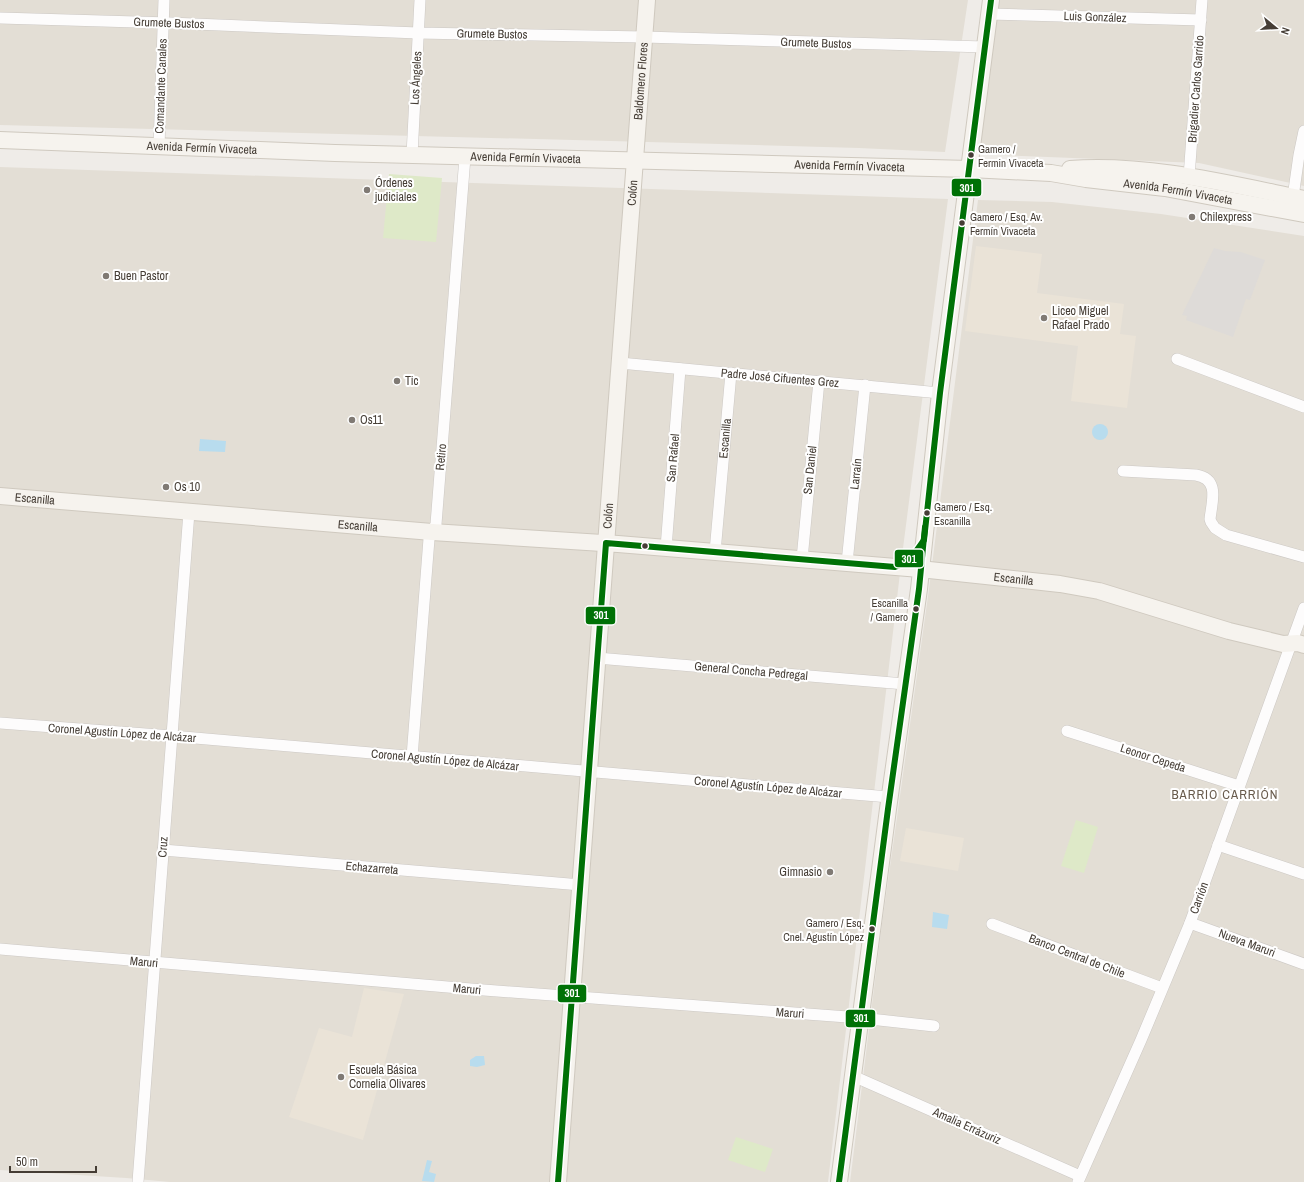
<svg xmlns="http://www.w3.org/2000/svg" width="1304" height="1182" viewBox="0 0 1304 1182" font-family="'Archivo Narrow',sans-serif">
  <style>
    .residential { fill: #e3ded5 }
    .education { fill: #eae3d7 }
    .green { fill: #dee9c8 }
    .parking { fill: #dedbd8 }
    .water { fill: #b8dcee }
    .lines { fill: none; stroke-linecap: round; stroke-linejoin: round }
    .street-casing { stroke: #ccc8c4; stroke-width: 12 }
    .secondary-casing { stroke: #cfc9bf; stroke-width: 18 }
    .street { stroke: #fdfcfc; stroke-width: 11 }
    .secondary { stroke: #f6f3ee; stroke-width: 16 }
    .bus-1-casing { stroke: #fff; stroke-width: 9 }
    .bus-1 { stroke: #007106; stroke-width: 6 }
    .bus-dot { fill: #453d35; stroke: #fff; stroke-width: 1.5 }
    .poi-dot { fill: #807a74; stroke: #fff; stroke-width: 1.5 }
    .labels { text-anchor: middle; stroke-width: 4; stroke-linejoin: round; paint-order: stroke }
    .bus-label { font-size: 11px; fill: #453d35; stroke: #fff; text-anchor: start }
    .street-label { font-size: 12px; fill: #453d35; stroke: #fff }
    .poi-label { font-size: 12px; fill: #453d35; stroke: #fff; text-anchor: start }
    .neighbourhood-label { font-size: 13px; letter-spacing: 1px; fill: #685b4c; stroke: #fff }
    .line-badge { stroke: #fff; stroke-width: 1.5 }
    .badge-label { font-size: 11px; text-anchor: middle; font-weight: bold; fill: #fff }
  </style>
  <rect width="100%" height="100%" fill="#efece8"/>
  <g class="residential">
    <path d="M0 0H968L945 152 859 148 648 142 0 125Z"/>
    <path d="M999 0H1304V186L1199 163 975 154Z"/>
    <path d="M0 167 948 199 902 556 828 1182H170L126 1178 0 1170Z"/>
    <path d="M978 200 1052 202 1161 214 1304 236V1182H850L882 924 929 589Z"/>
  </g>
  <g class="education">
    <path d="M976 246 1042 254 1037 293 1124 304 1120 334 1136 336 1127 408 1071 401 1078 346 965 331Z"/>
    <path d="M906 828 964 838 958 871 900 861Z"/>
    <path d="M364 988 404 994 363 1140 289 1117 319 1028 352 1037Z"/>
  </g>
  <g class="green">
    <path d="M389 174 442 178 436 242 383 238Z"/>
    <path d="M1076 820 1098 827 1084 873 1061 866Z"/>
    <path d="M736 1137 773 1149 765 1172 728 1160Z"/>
  </g>
  <path class="parking" d="M1214 248 1225 251 1241 252 1265 260 1250 300 1246 299 1233 337 1186 320 1187 316 1182 315Z"/>
  <g class="water">
    <circle cx="1100" cy="432" r="8"/>
    <path d="M200 439 226 441 225 452 199 451Z"/>
    <path d="M933 912 949 915 947 929 932 927Z"/>
    <path d="M476 1056H484L485 1065 477 1067 470 1066V1060Z"/>
    <path d="M427 1160 432 1161 429 1172 436 1174 434 1182 422 1181Z"/>
  </g>
  <g class="lines">
    <g class="street-casing">
      <g id="street">
        <path d="M989 14 1201 20"/>
        <path d="M0 18 170 23 418 33 644 37 985 47"/>
        <path d="M159 147 164 0"/>
        <path d="M412 155 420 0"/>
        <path d="M1189 177 1202 0"/>
        <path d="M1293 197 1299 155 1304 131"/>
        <path d="M1177 359 1304 407"/>
        <path d="M620 363 940 393"/>
        <path d="M1123 471 1196 475C1220 479 1212 501 1210 519L1211 522 1215 528 1226 535 1304 557"/>
        <path d="M666 548 680 369"/>
        <path id="s1" d="M715 552 731 373"/>
        <path d="M802 559 819 381"/>
        <path d="M847 563 865 385"/>
        <path d="M597 658 905 684"/>
        <path d="M0 723 172 736 889 797"/>
        <path d="M1067 731 1239 786"/>
        <path d="M412 757 429 539 436 524 465 157"/>
        <path d="M1218 845 1304 874"/>
        <path d="M163 850 581 885"/>
        <path d="M1190 923 1304 964"/>
        <path d="M992 924 1162 988"/>
        <path d="M0 949 471 989 861 1018 934 1026"/>
        <path d="M853 1076 1080 1176"/>
        <path d="M138 1182 189 512"/>
        <path d="M1078 1182 1141 1040 1190 923 1304 608"/>
      </g>
    </g>
    <g class="secondary-casing">
      <g id="secondary">
        <path id="s2" d="M0 140 335 153 970 169 1051 173 1086 179 1165 188 1304 214"/>
        <path d="M1070 169C1146 163 1230 184 1304 199"/>
        <path id="s3" d="M0 496 432 532 618 544 920 569 1060 584 1099 591 1229 631 1283 644 1298 643 1304 645"/>
        <path id="s4" d="M558 1182 647 0"/>
        <path d="M839 1182 888 809 919 589 940 393 991 0"/>
      </g>
    </g>
    <use href="#street" class="street"/>
    <use href="#secondary" class="secondary"/>
    <g class="bus-1-casing">
      <g id="bus-1">
        <path d="M558 1182 606 543 895 567C909 562 916 552 924 540L940 393 991 0"/>
        <path d="M839 1182 888 809 919 589 925 527"/>
      </g>
    </g>
    <use href="#bus-1" class="bus-1"/>
  </g>
  <g class="bus-dot">
    <circle cx="971" cy="155" r="3.5"/>
    <circle cx="962" cy="223" r="3.5"/>
    <circle cx="927" cy="513" r="3.5"/>
    <circle cx="645" cy="546" r="3.5"/>
    <circle cx="916" cy="609" r="3.5"/>
    <circle cx="872" cy="929" r="3.5"/>
  </g>
  <g class="poi-dot">
    <circle cx="367" cy="190" r="4"/>
    <circle cx="1192" cy="217" r="4"/>
    <circle cx="106" cy="276" r="4"/>
    <circle cx="1044" cy="318" r="4"/>
    <circle cx="397" cy="381" r="4"/>
    <circle cx="352" cy="420" r="4"/>
    <circle cx="166" cy="487" r="4"/>
    <circle cx="830" cy="872" r="4"/>
    <circle cx="341" cy="1077" r="4"/>
  </g>
  <g class="labels">
    <g class="bus-label">
      <text x="978" y="153">Gamero /<tspan x="978" dy="14">Fermin Vivaceta</tspan></text>
      <text x="970" y="221">Gamero / Esq. Av.<tspan x="970" dy="14">Fermín Vivaceta</tspan></text>
      <text x="934" y="511">Gamero / Esq.<tspan x="934" dy="14">Escanilla</tspan></text>
      <text x="908" y="607" text-anchor="end">Escanilla<tspan x="908" dy="14">/ Gamero</tspan></text>
      <text x="864" y="927" text-anchor="end">Gamero / Esq.<tspan x="864" dy="14">Cnel. Agustín López</tspan></text>
    </g>
    <g class="street-label">
      <text transform="translate(1095 17) rotate(2)" y="4">Luis González</text>
      <text transform="translate(169 23) rotate(2)" y="4">Grumete Bustos</text>
      <text transform="translate(492 34) rotate(1)" y="4">Grumete Bustos</text>
      <text transform="translate(816 43) rotate(2)" y="4">Grumete Bustos</text>
      <text transform="translate(416 78) rotate(-87)" y="4">Los Ángeles</text>
      <text dy="4" stroke="none"><textPath href="#s4" startOffset="1104">Baldomero Flores</textPath></text>
      <text transform="translate(161 86) rotate(-88)" y="4">Comandante Canales</text>
      <text transform="translate(1196 89) rotate(-86)" y="4">Brigadier Carlos Garrido</text>
      <text dy="4" stroke="none"><textPath href="#s2" startOffset="202">Avenida Fermín Vivaceta</textPath></text>
      <text dy="4" stroke="none"><textPath href="#s2" startOffset="526">Avenida Fermín Vivaceta</textPath></text>
      <text dy="4" stroke="none"><textPath href="#s2" startOffset="850">Avenida Fermín Vivaceta</textPath></text>
      <text dy="4" stroke="none"><textPath href="#s2" startOffset="1180">Avenida Fermín Vivaceta</textPath></text>
      <text dy="4" stroke="none"><textPath href="#s4" startOffset="992">Colón</textPath></text>
      <text transform="translate(780 378) rotate(5)" y="4">Padre José Cifuentes Grez</text>
      <text dy="4" stroke="none"><textPath href="#s1" startOffset="114">Escanilla</textPath></text>
      <text transform="translate(441 457) rotate(-85)" y="4">Retiro</text>
      <text transform="translate(673 458) rotate(-85)" y="4">San Rafael</text>
      <text transform="translate(810 470) rotate(-84)" y="4">San Daniel</text>
      <text transform="translate(856 474) rotate(-84)" y="4">Larraín</text>
      <text dy="4" stroke="none"><textPath href="#s3" startOffset="35">Escanilla</textPath></text>
      <text dy="4" stroke="none"><textPath href="#s4" startOffset="668">Colón</textPath></text>
      <text dy="4" stroke="none"><textPath href="#s3" startOffset="359">Escanilla</textPath></text>
      <text dy="4" stroke="none"><textPath href="#s3" startOffset="1017">Escanilla</textPath></text>
      <text transform="translate(751 671) rotate(5)" y="4">General Concha Pedregal</text>
      <text transform="translate(122 733) rotate(4)" y="4">Coronel Agustín López de Alcázar</text>
      <text transform="translate(1153 758) rotate(18)" y="4">Leonor Cepeda</text>
      <text transform="translate(445 760) rotate(5)" y="4">Coronel Agustín López de Alcázar</text>
      <text transform="translate(768 787) rotate(5)" y="4">Coronel Agustín López de Alcázar</text>
      <text transform="translate(163 847) rotate(-86)" y="4">Cruz</text>
      <text transform="translate(372 868) rotate(5)" y="4">Echazarreta</text>
      <text transform="translate(1199 898) rotate(-70)" y="4">Carrión</text>
      <text transform="translate(1247 943) rotate(20)" y="4">Nueva Maruri</text>
      <text transform="translate(1077 956) rotate(21)" y="4">Banco Central de Chile</text>
      <text transform="translate(144 962) rotate(5)" y="4">Maruri</text>
      <text transform="translate(467 989) rotate(5)" y="4">Maruri</text>
      <text transform="translate(790 1013) rotate(4)" y="4">Maruri</text>
      <text transform="translate(967 1126) rotate(24)" y="4">Amalia Errázuriz</text>
    </g>
    <g class="poi-label">
      <text x="375" y="187">Órdenes<tspan x="375" dy="14">judiciales</tspan></text>
      <text x="1200" y="221">Chilexpress</text>
      <text x="114" y="280">Buen Pastor</text>
      <text x="1052" y="315">Liceo Miguel<tspan x="1052" dy="14">Rafael Prado</tspan></text>
      <text x="405" y="385">Tic</text>
      <text x="360" y="424">Os11</text>
      <text x="174" y="491">Os 10</text>
      <text x="822" y="876" text-anchor="end">Gimnasio</text>
      <text x="349" y="1074">Escuela Básica<tspan x="349" dy="14">Cornelia Olivares</tspan></text>
    </g>
    <g class="neighbourhood-label">
      <text x="1225" y="799">BARRIO CARRIÓN</text>
    </g>
  </g>
  <g class="line-badge">
    <rect x="951" y="178" width="31" height="19" rx="4" fill="#007106"/>
    <rect x="894" y="549" width="30" height="19" rx="4" fill="#007106"/>
    <rect x="585" y="606" width="31" height="19" rx="4" fill="#007106"/>
    <rect x="557" y="984" width="30" height="19" rx="4" fill="#007106"/>
    <rect x="845" y="1009" width="31" height="19" rx="4" fill="#007106"/>
  </g>
  <g class="badge-label">
    <text x="967" y="192">301</text>
    <text x="909" y="563">301</text>
    <text x="601" y="619">301</text>
    <text x="572" y="997">301</text>
    <text x="861" y="1022">301</text>
  </g>
  <g transform="translate(1276 28) rotate(108)" stroke="#ffffff" stroke-width="3" paint-order="stroke">
  <path d="M0-3L7 15L0 10L-7 15Z" fill="#453d35"/>
  <text y="-6" font-size="11" font-weight="bold" text-anchor="middle" fill="#453d35">N</text>
  </g>
  <path d="M10 1166v6h86v-6" fill="none" stroke="#453d35" stroke-width="2"/>
  <text x="16" y="1166" font-size="12" fill="#453d35" stroke="#ffffff" stroke-width="3" paint-order="stroke">50 m</text>
</svg>
